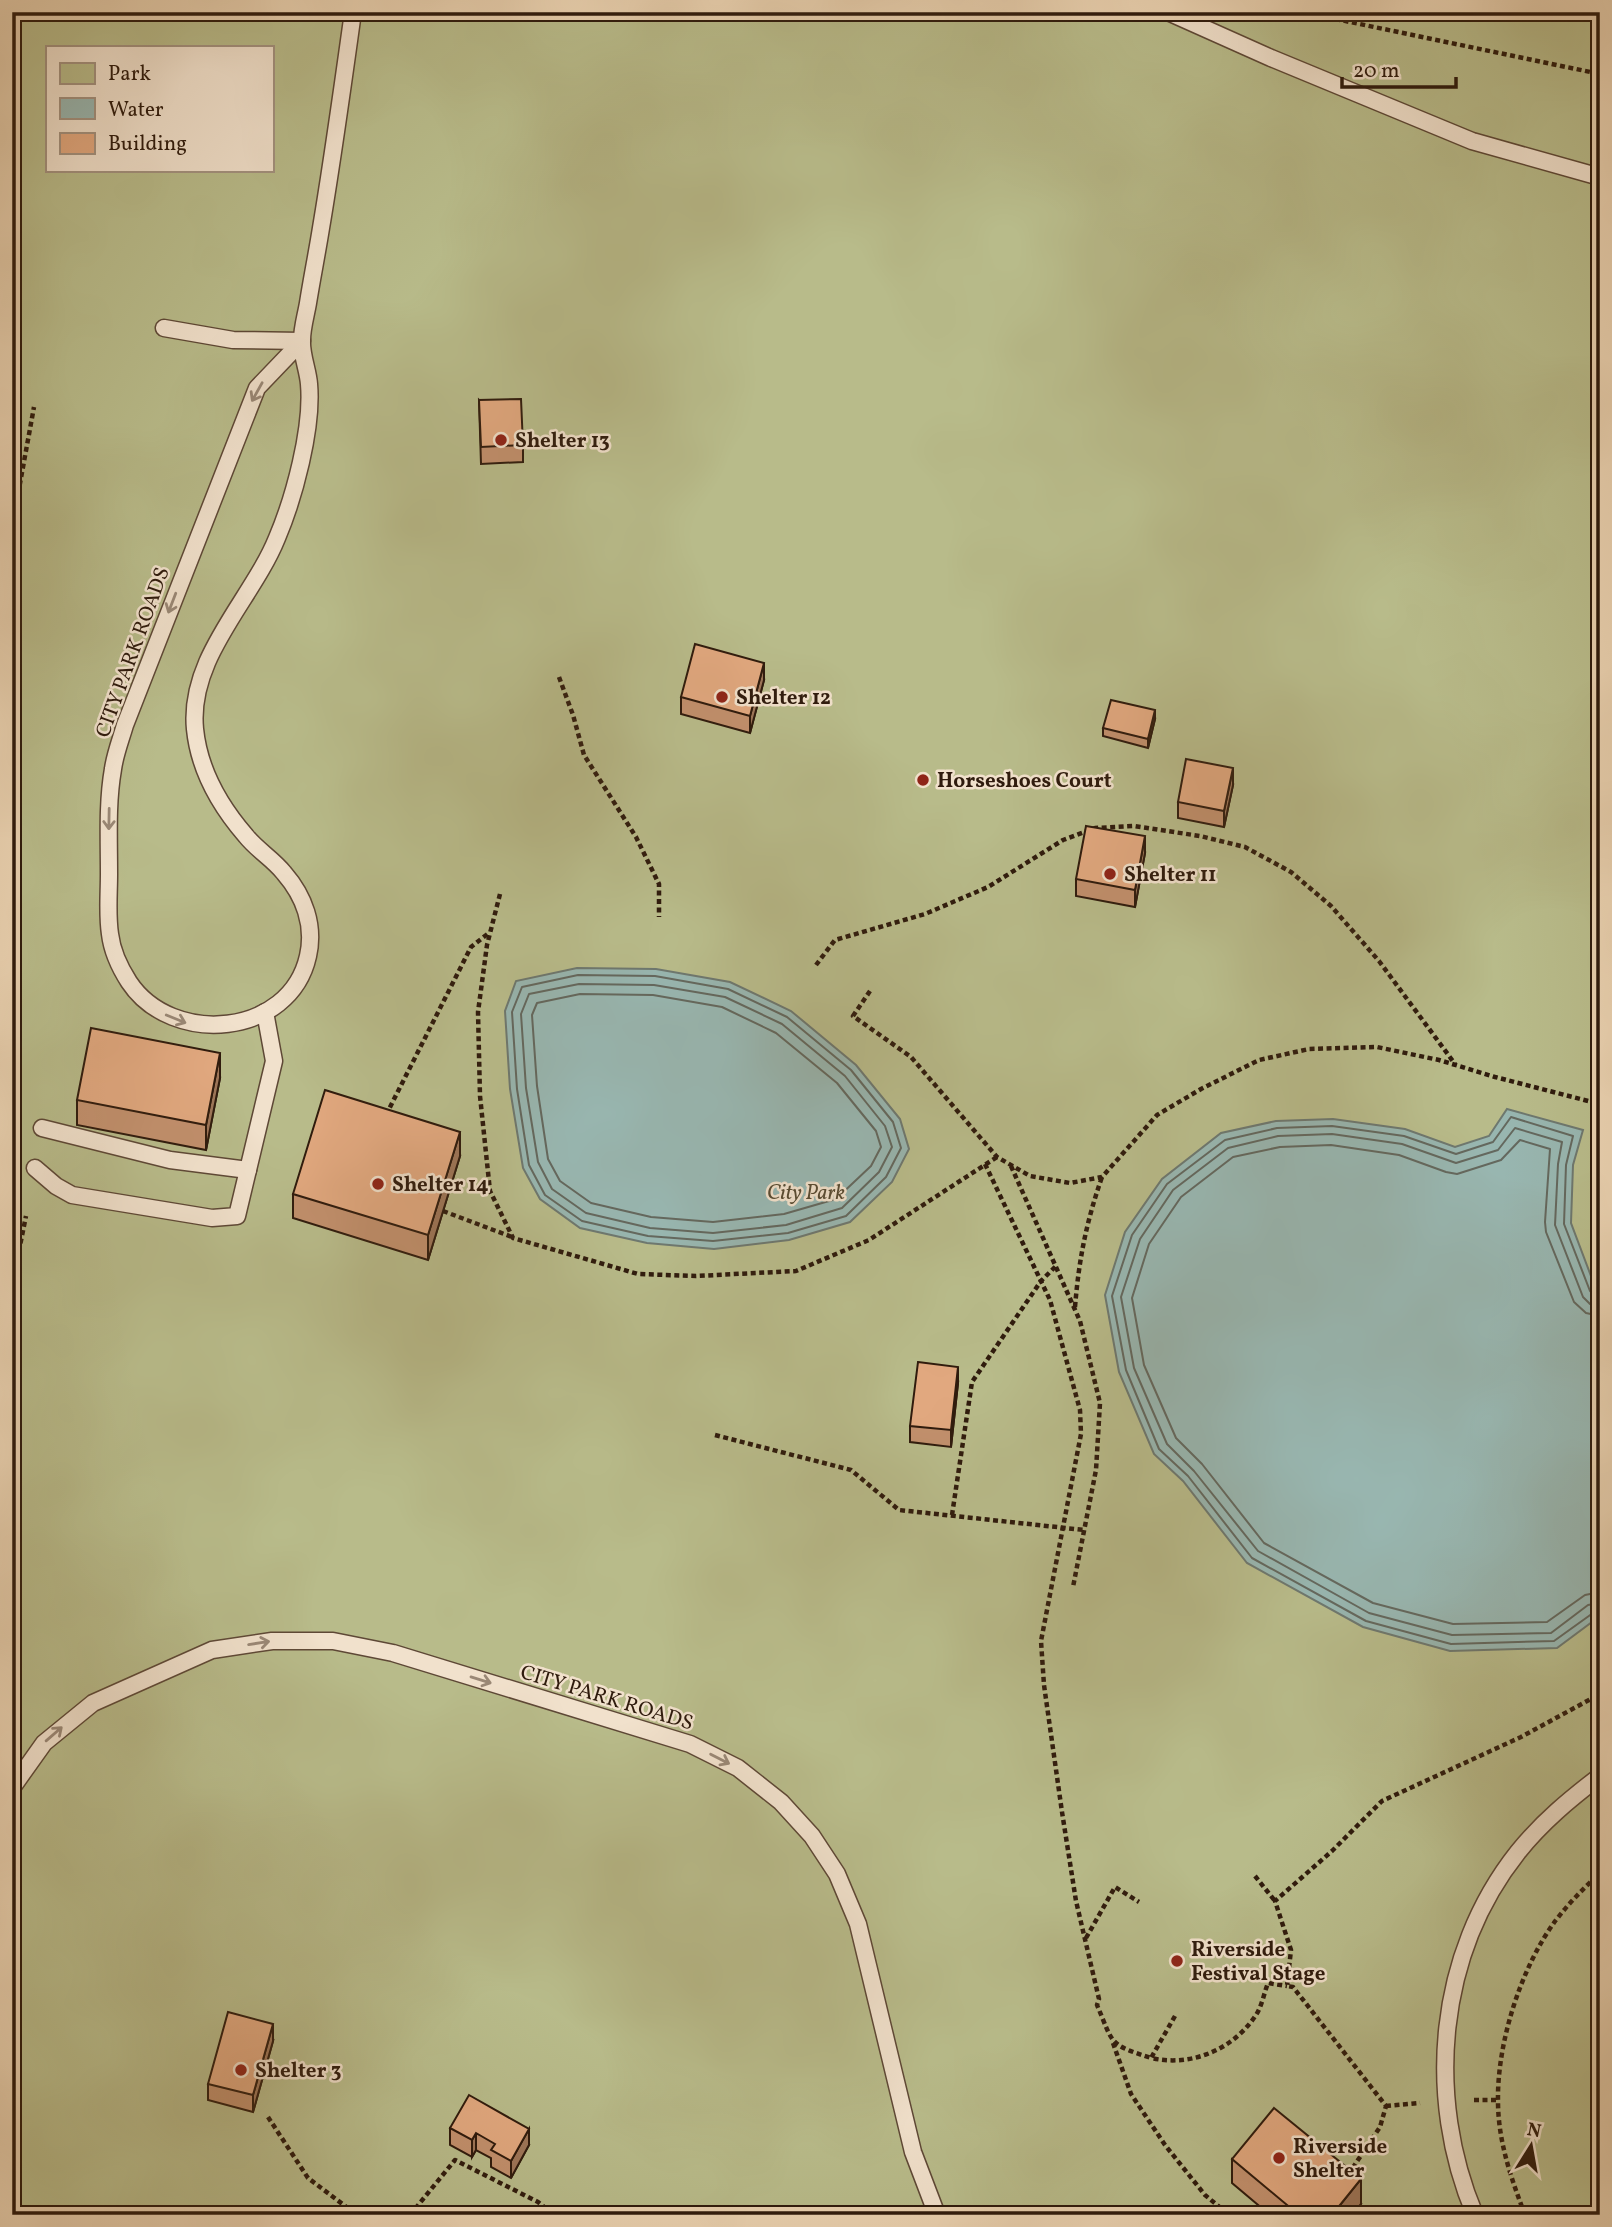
<svg xmlns="http://www.w3.org/2000/svg" width="1612" height="2227" viewBox="0 0 1612 2227" font-family="Vollkorn,serif">
  <style>
    .green { fill: #b8bb8a; stroke: #746b4c; stroke-width: 2; fill-rule: evenodd }
    .water { fill: #98b6b0; stroke: #6e786f; stroke-width: 2 }
    .lines { fill: none; stroke-linecap: round; stroke-linejoin: round }
    .shore { stroke: #64685e; stroke-width: 2 }
    .service-casing { stroke: #5e4836; stroke-width: 19 }
    .path { stroke: #2f1b0d; stroke-width: 4.5; stroke-dasharray: 5 3.5; stroke-linecap: butt }
    .service { stroke: #f1e1cc; stroke-width: 16 }
    .wall { fill: #c2906d; stroke: #2f1b0d; stroke-width: 2 }
    .shaded-wall { fill: #9e7659; stroke: #2f1b0d; stroke-width: 2 }
    .building { fill: #e1a87f; stroke: #2f1b0d; stroke-width: 2 }
    .oneway { stroke: #9a8876 }
    .poi-dot { fill: #8f2418; stroke: #f1e1cc; stroke-width: 2.5 }
    .labels { text-anchor: middle; stroke-width: 5; stroke-linejoin: round; paint-order: stroke }
    .poi-label { font-size: 21px; font-weight: bold; fill: #2f1b0d; stroke: #f1e1cc; text-anchor: start }
    .street-label { font-size: 21px; fill: #2f1b0d; stroke: #f1e1cc }
    .park-label { font-size: 21px; font-style: italic; fill: #584b32; stroke: #f1e1cc }
  </style>
  <rect width="100%" height="100%" fill="#e9d1b0"/>
  <filter id="stains"><feTurbulence type="fractalNoise" baseFrequency=".00286" numOctaves="4"/><feColorMatrix values="0 0 0 0 .2 0 0 0 0 .09 0 0 0 0 .02 0 0 0 .5 -.17"/></filter>
  <radialGradient id="worn" r=".72"><stop offset=".6" stop-color="#630" stop-opacity="0"/><stop offset="1" stop-color="#630" stop-opacity=".3"/></radialGradient>
  <path class="green" d="M12 12H1588L1600 19V2215H12ZM47 47H271V170H47Z"/>
  <g class="water">
    <path d="M577 968 656 969 730 982 791 1011 856 1065 900 1119 909 1149 892 1182 850 1222 789 1240 714 1249 647 1243 580 1228 540 1199 523 1168 510 1089 505 1011 516 981Z"/>
    <path d="M1507 1109 1583 1130 1573 1165 1571 1223 1600 1300V1616L1557 1648 1450 1651 1363 1627 1247 1563 1183 1481 1154 1454 1119 1372 1105 1295 1125 1232 1162 1179 1221 1133 1276 1121 1333 1119 1405 1129 1455 1147 1489 1136Z"/>
  </g>
  <g class="lines">
    <g class="shore">
      <path d="M578 975 655 976 728 989 787 1017 851 1070 893 1122 901 1148 886 1177 846 1216 788 1233 713 1241 648 1236 582 1221 545 1195 529 1165 517 1089 512 1012 522 987Z"/>
      <path d="M579 984 654 985 725 997 782 1024 845 1076 885 1126 892 1147 879 1172 842 1208 786 1225 713 1233 650 1228 586 1213 552 1189 538 1162 526 1088 521 1014 529 994Z"/>
      <path d="M580 994 653 995 722 1007 776 1033 837 1083 876 1131 881 1147 871 1166 836 1199 784 1214 713 1222 651 1217 591 1203 560 1181 548 1159 537 1086 532 1015 537 1003Z"/>
      <path d="M1600 1296H1594L1590 1291 1564 1224 1566 1165 1573 1136 1511 1117 1493 1142 1456 1154 1404 1136 1332 1126 1277 1128 1225 1140 1167 1184 1132 1235 1112 1296 1126 1370 1159 1449 1188 1476 1252 1558 1366 1621 1451 1644 1554 1641 1593 1613 1600 1611"/>
      <path d="M1600 1305 1590 1304 1583 1297 1555 1225 1558 1164 1562 1142 1515 1128 1498 1150 1456 1163 1402 1144 1332 1134 1278 1136 1228 1148 1173 1190 1140 1239 1121 1297 1134 1368 1167 1444 1194 1471 1258 1551 1369 1613 1452 1635 1551 1633 1588 1605 1600 1603"/>
      <path d="M1600 1316 1586 1313 1574 1302 1546 1232 1545 1222 1550 1149 1520 1140 1501 1160 1457 1174 1446 1172 1399 1155 1331 1145 1280 1147 1233 1157 1181 1197 1149 1244 1132 1298 1144 1365 1176 1438 1202 1464 1264 1543 1373 1603 1453 1624 1547 1622 1585 1595 1600 1592"/>
    </g>
    <g class="service-casing">
      <g id="service">
        <path d="M1168 12 1271 58 1472 141 1600 177"/>
        <path d="M164 328 233 340 302 341"/>
        <path d="M302 341 257 388 125 725C121 739 115 754 113 769 107 803 109 839 109 874 109 894 107 915 110 934 112 951 120 968 129 982 172 1047 290 1037 308 956 315 925 304 896 284 873 273 859 257 850 246 836 220 806 199 769 195 729 188 657 252 600 277 538 294 498 313 428 309 384 308 370 301 354 302 340 302 328 306 315 308 303 312 278 317 253 321 228 333 157 343 84 353 12"/>
        <path d="M42 1128 170 1160 248 1170"/>
        <path d="M35 1168 56 1186 72 1195 212 1218 237 1216 274 1061 265 1012"/>
        <path d="M12 1788 44 1743 93 1703 212 1650 272 1641H333L393 1653 690 1744 738 1768 781 1802 812 1836 837 1874 858 1924 913 2152 937 2215"/>
        <path d="M1475 2215C1425 2097 1437 1954 1518 1852 1542 1822 1570 1799 1600 1776"/>
      </g>
    </g>
    <g class="path">
      <path d="M1302 12 1600 74"/>
      <path d="M12 527 34 407"/>
      <path d="M559 677 573 715 584 755 636 837 659 884V917"/>
      <path d="M500 894 487 945 478 1012 480 1096 490 1191 513 1238 638 1274 696 1276 796 1271 869 1240 997 1157"/>
      <path d="M816 965 835 940 925 914 988 887 1063 840 1095 828 1134 826 1200 836 1245 847 1291 872 1331 906 1379 961 1455 1064"/>
      <path d="M870 991 853 1016 911 1057 997 1157 1030 1176 1070 1183 1102 1177 1157 1115 1201 1089 1259 1060 1309 1049 1377 1047 1439 1060 1495 1077 1600 1104"/>
      <path d="M386 1115 471 947 490 932"/>
      <path d="M985 1164 1050 1300 1080 1410 1081 1434 1041 1641 1044 1685 1062 1812 1076 1901 1099 1999 1097 2005C1114 2045 1108 2044 1151 2058"/>
      <path d="M1011 1166 1080 1321 1100 1403 1096 1470 1073 1587"/>
      <path d="M443 1211 512 1237"/>
      <path d="M12 1285 26 1216"/>
      <path d="M1075 1307C1079 1259 1086 1223 1102 1177"/>
      <path d="M715 1435 851 1470 899 1510 1084 1530"/>
      <path d="M952 1515 972 1382 1041 1281 1057 1265"/>
      <path d="M1255 1876 1275 1901"/>
      <path d="M1086 1938 1115 1887 1139 1902"/>
      <path d="M1175 2016 1151 2058C1191 2067 1233 2050 1256 2015 1262 2006 1264 1993 1268 1983L1287 1986"/>
      <path d="M1113 2043 1131 2094 1165 2145 1205 2195 1229 2215"/>
      <path d="M1474 2100H1498"/>
      <path d="M1386 2106 1420 2103"/>
      <path d="M268 2117 308 2178 357 2215"/>
      <path d="M1348 2175 1380 2127 1386 2106 1293 1987 1287 1986 1291 1950 1275 1901 1332 1851 1382 1801 1521 1737 1600 1694"/>
      <path d="M410 2215 455 2160 538 2202 554 2215"/>
      <path d="M1525 2215C1511 2178 1498 2141 1498 2101 1497 2043 1521 1967 1556 1920 1569 1903 1584 1888 1600 1873"/>
    </g>
    <use href="#service" class="service"/>
  </g>
  <g class="wall">
    <path d="M479 400 523 445V462L481 464Z"/>
    <path d="M764 680 750 733 681 714V697Z"/>
    <path d="M1155 719 1148 748 1103 736V728Z"/>
    <path d="M1233 785 1224 827 1178 818V802Z"/>
    <path d="M1145 853 1135 907 1076 896V879Z"/>
    <path d="M220 1078 206 1150 77 1125V1100Z"/>
    <path d="M460 1156 428 1260 293 1218V1194Z"/>
    <path d="M958 1383 951 1447 910 1442V1426Z"/>
    <path d="M273 2041 253 2112 208 2100V2084Z"/>
    <path d="M450 2128 529 2145 511 2178 491 2167V2158L476 2150 472 2157 450 2145Z"/>
    <path d="M1232 2159 1361 2204 1352 2215H1270L1232 2183Z"/>
  </g>
  <g class="shaded-wall">
    <path d="M764 663V680L750 733V716Z"/>
    <path d="M1155 710V719L1148 748V739Z"/>
    <path d="M1233 768V785L1224 827V811Z"/>
    <path d="M1145 836V853L1135 907V890Z"/>
    <path d="M220 1053V1078L206 1150V1125Z"/>
    <path d="M460 1132V1156L428 1260V1235Z"/>
    <path d="M958 1367V1383L951 1447V1430Z"/>
    <path d="M273 2024V2041L253 2112V2095Z"/>
    <path d="M529 2129V2145L511 2178V2161Z"/>
    <path d="M476 2133V2150L472 2157V2140Z"/>
    <path d="M1361 2179V2204L1352 2215H1332Z"/>
  </g>
  <g class="building">
    <path d="M521 399 523 445 481 447 479 400Z"/>
    <path d="M695 644 764 663 750 716 681 697Z"/>
    <path d="M1111 700 1155 710 1148 739 1103 728Z"/>
    <path d="M1186 759 1233 768 1224 811 1178 802Z"/>
    <path d="M1086 826 1145 836 1135 890 1076 879Z"/>
    <path d="M91 1028 220 1053 206 1125 77 1100Z"/>
    <path d="M325 1090 460 1132 428 1235 293 1194Z"/>
    <path d="M918 1362 958 1367 951 1430 910 1426Z"/>
    <path d="M228 2012 273 2024 253 2095 208 2084Z"/>
    <path d="M469 2095 529 2129 511 2161 491 2150 495 2144 476 2133 472 2140 450 2128Z"/>
    <path d="M1274 2108 1361 2179 1332 2215H1299L1232 2159Z"/>
  </g>
  <defs><path id="oneway-shaft" d="M-6 0H5M1.5-3L5.5 0L1.5 3" fill="none" stroke-width="1.6" stroke-linecap="round" stroke-linejoin="round" transform="scale(1.75)"/></defs>
  <g class="oneway">
    <use href="#oneway-shaft" transform="translate(257 392) rotate(119)"/>
    <use href="#oneway-shaft" transform="translate(172 603) rotate(111)"/>
    <use href="#oneway-shaft" transform="translate(109 819) rotate(91)"/>
    <use href="#oneway-shaft" transform="translate(176 1019) rotate(22)"/>
    <use href="#oneway-shaft" transform="translate(259 1643) rotate(-9)"/>
    <use href="#oneway-shaft" transform="translate(481 1680) rotate(17)"/>
    <use href="#oneway-shaft" transform="translate(54 1734) rotate(-41)"/>
    <use href="#oneway-shaft" transform="translate(720 1759) rotate(27)"/>
  </g>
  <g class="poi-dot">
    <circle cx="501" cy="440" r="7"/>
    <circle cx="722" cy="697" r="7"/>
    <circle cx="923" cy="780" r="7"/>
    <circle cx="1110" cy="874" r="7"/>
    <circle cx="378" cy="1184" r="7"/>
    <circle cx="1177" cy="1961" r="7"/>
    <circle cx="241" cy="2070" r="7"/>
    <circle cx="1279" cy="2158" r="7"/>
  </g>
  <g class="labels">
    <g class="poi-label">
      <text x="515" y="447">Shelter 13</text>
      <text x="736" y="704">Shelter 12</text>
      <text x="937" y="787">Horseshoes Court</text>
      <text x="1124" y="881">Shelter 11</text>
      <text x="392" y="1191">Shelter 14</text>
      <text x="1191" y="1956">Riverside<tspan x="1191" dy="24">Festival Stage</tspan></text>
      <text x="255" y="2077">Shelter 3</text>
      <text x="1293" y="2153">Riverside<tspan x="1293" dy="24">Shelter</tspan></text>
    </g>
    <g class="street-label">
      <text transform="translate(132 652) rotate(-70)" y="7">CITY PARK ROADS</text>
      <text transform="translate(607 1697) rotate(17)" y="7">CITY PARK ROADS</text>
    </g>
    <g class="park-label">
      <text x="806" y="1199">City Park</text>
    </g>
  </g>
  <rect width="1612" height="2227" fill="none" stroke="#e9d1b0" stroke-width="42"/>
  <rect x="14" y="14" width="1584" height="2199" fill="none" stroke="#2f1b0d" stroke-width="3.5"/>
  <rect x="21" y="21" width="1570" height="2185" fill="none" stroke="#2f1b0d" stroke-width="2"/>
  <rect x="46" y="46" width="228" height="126" fill="#f1e1cc" stroke="#a39280" stroke-width="2"/>
  <rect x="60" y="63" width="35" height="21" fill="#b8bb8a" stroke="#a39280" stroke-width="2"/>
  <text x="108" y="80" font-size="21" fill="#2f1b0d">Park</text>
  <rect x="60" y="98" width="35" height="21" fill="#98b6b0" stroke="#a39280" stroke-width="2"/>
  <text x="108" y="116" font-size="21" fill="#2f1b0d">Water</text>
  <rect x="60" y="133" width="35" height="21" fill="#e1a87f" stroke="#a39280" stroke-width="2"/>
  <text x="108" y="150" font-size="21" fill="#2f1b0d">Building</text>
  <g transform="translate(1531 2146) rotate(11)" stroke="#f1e1cc" stroke-width="5" paint-order="stroke">
  <path d="M0-5L12 26L0 18L-12 26Z" fill="#2f1b0d"/>
  <text y="-10" font-size="19" font-weight="bold" text-anchor="middle" fill="#2f1b0d">N</text>
  </g>
  <path d="M1342 77v10h114v-10" fill="none" stroke="#2f1b0d" stroke-width="3.5"/>
  <text x="1353" y="77" font-size="21" fill="#2f1b0d" stroke="#f1e1cc" stroke-width="5" paint-order="stroke">20 m</text>
  <rect width="100%" height="100%" filter="url(#stains)"/>
  <rect width="100%" height="100%" fill="url(#worn)"/>
</svg>
